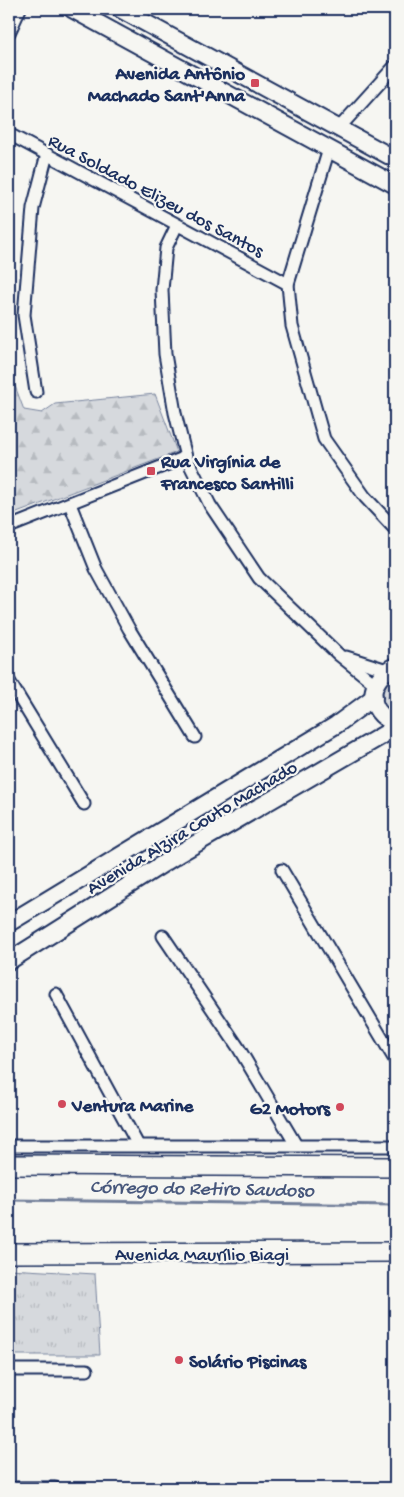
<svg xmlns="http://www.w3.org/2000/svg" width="404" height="1497" viewBox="0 0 404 1497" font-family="'Gochi Hand',sans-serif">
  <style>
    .grass { fill: url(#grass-dots); stroke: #78849e }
    .forest { fill: url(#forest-firs); stroke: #78849e }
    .park { fill: url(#park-tufts); stroke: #78849e }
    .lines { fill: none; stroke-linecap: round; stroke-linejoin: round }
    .stream { stroke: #717e99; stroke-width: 3 }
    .street-casing { stroke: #1b2f5e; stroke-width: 15 }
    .secondary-casing { stroke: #1b2f5e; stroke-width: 20 }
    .primary-casing { stroke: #1b2f5e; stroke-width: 22 }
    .street { stroke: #f6f6f2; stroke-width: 11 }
    .secondary { stroke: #f6f6f2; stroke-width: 16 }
    .primary { stroke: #f6f6f2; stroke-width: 19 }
    .poi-dot { fill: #d1495b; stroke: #f6f6f2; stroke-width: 2 }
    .labels { text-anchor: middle; stroke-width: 4.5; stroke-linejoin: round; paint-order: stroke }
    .poi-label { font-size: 19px; font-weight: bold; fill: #1b2f5e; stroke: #f6f6f2; text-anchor: start }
    .street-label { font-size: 19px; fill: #1b2f5e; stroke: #f6f6f2 }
    .water-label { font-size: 20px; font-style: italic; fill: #46567b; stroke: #f6f6f2 }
  </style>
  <defs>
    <pattern id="grass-dots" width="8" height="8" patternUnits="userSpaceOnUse" patternTransform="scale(1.25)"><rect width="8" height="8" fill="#d6d9dd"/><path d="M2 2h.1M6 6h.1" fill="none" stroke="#b7bbc0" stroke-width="1.8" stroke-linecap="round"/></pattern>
    <pattern id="forest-firs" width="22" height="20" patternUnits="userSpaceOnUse" patternTransform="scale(1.25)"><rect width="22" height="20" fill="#d6d9dd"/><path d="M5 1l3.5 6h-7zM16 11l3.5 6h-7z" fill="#b7bbc0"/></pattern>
    <pattern id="park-tufts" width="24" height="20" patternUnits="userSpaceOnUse" patternTransform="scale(1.25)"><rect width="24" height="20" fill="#d6d9dd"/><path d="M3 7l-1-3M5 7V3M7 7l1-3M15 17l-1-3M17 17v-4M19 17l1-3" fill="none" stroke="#b7bbc0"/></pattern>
  </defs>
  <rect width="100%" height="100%" fill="#f6f6f2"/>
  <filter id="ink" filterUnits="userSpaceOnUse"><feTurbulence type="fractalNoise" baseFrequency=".02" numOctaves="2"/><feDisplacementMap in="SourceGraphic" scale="10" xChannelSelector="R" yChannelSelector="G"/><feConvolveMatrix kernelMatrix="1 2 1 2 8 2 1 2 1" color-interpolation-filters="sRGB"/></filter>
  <g filter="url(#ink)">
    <path class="grass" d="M395 674V716C376 701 375 689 395 674Z"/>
    <path class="forest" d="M9 378H12L24 410 42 413 55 404 155 394 177 452 9 516Z"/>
    <path class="park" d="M9 1269 95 1274 100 1355H9Z"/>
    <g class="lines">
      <path class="stream" d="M9 1200 395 1205"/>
      <g class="street-casing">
        <g id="street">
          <path d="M390 9 395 12"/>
          <path d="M9 33 20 9"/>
          <path d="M339 128 395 66"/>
          <path d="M9 134 288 284"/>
          <path d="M329 149 288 284 292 326 324 439 365 497 395 529"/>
          <path d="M177 225 166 248 162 290 165 354 175 413 186 457 210 505 259 578 339 655 375 684"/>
          <path d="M36 392 24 315 33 208 47 154"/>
          <path d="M70 504 96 569 129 629 195 737"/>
          <path d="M9 527 186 457"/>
          <path d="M346 657 387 670"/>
          <path d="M9 681 84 804"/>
          <path d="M282 870 395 1060"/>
          <path d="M163 936 238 1047 296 1145"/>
          <path d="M56 994 138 1145"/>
          <path d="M9 1146H395"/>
          <path d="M9 1370H87"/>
          <path d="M17 1488H55"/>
        </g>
      </g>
      <g class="secondary-casing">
        <g id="secondary">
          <path d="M72 9 395 185"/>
          <path d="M120 9 395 159"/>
          <path d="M395 666C367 679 365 712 395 723"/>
          <path d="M9 923 336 725 374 697"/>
          <path d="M9 961 180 853 395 728"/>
        </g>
      </g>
      <g class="primary-casing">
        <g id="primary">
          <path d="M9 1165 395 1167"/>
          <path d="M9 1253 395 1252"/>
        </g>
      </g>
      <use href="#street" class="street"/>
      <use href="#secondary" class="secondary"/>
      <use href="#primary" class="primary"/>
    </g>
  </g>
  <g class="poi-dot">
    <rect x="250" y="78" width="10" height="10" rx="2.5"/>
    <rect x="146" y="466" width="10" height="10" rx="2.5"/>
    <circle cx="62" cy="1104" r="5"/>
    <circle cx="340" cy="1107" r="5"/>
    <circle cx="179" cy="1360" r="5"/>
  </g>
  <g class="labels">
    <g class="poi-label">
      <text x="245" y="79" text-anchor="end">Avenida Antônio<tspan x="245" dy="22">Machado Sant'Anna</tspan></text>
      <text x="161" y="467">Rua Virgínia de<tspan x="161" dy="22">Francesco Santilli</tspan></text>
      <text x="72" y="1111">Ventura Marine</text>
      <text x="330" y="1114" text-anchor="end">G2 Motors</text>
      <text x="189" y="1367">Solário Piscinas</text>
    </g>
    <g class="street-label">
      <text transform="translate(157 194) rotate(28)" y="7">Rua Soldado Elizeu dos Santos</text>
      <text transform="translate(191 826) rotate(-31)" y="7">Avenida Alzira Couto Machado</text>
      <text x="202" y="1260">Avenida Maurílio Biagi</text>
    </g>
    <g class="water-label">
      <text transform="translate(202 1187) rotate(1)" y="7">Córrego do Retiro Saudoso</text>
    </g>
  </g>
  <rect width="404" height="1497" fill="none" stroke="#f6f6f2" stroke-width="30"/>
  <rect x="15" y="15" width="374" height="1467" fill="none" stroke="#1b2f5e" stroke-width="2" filter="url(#ink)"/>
</svg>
